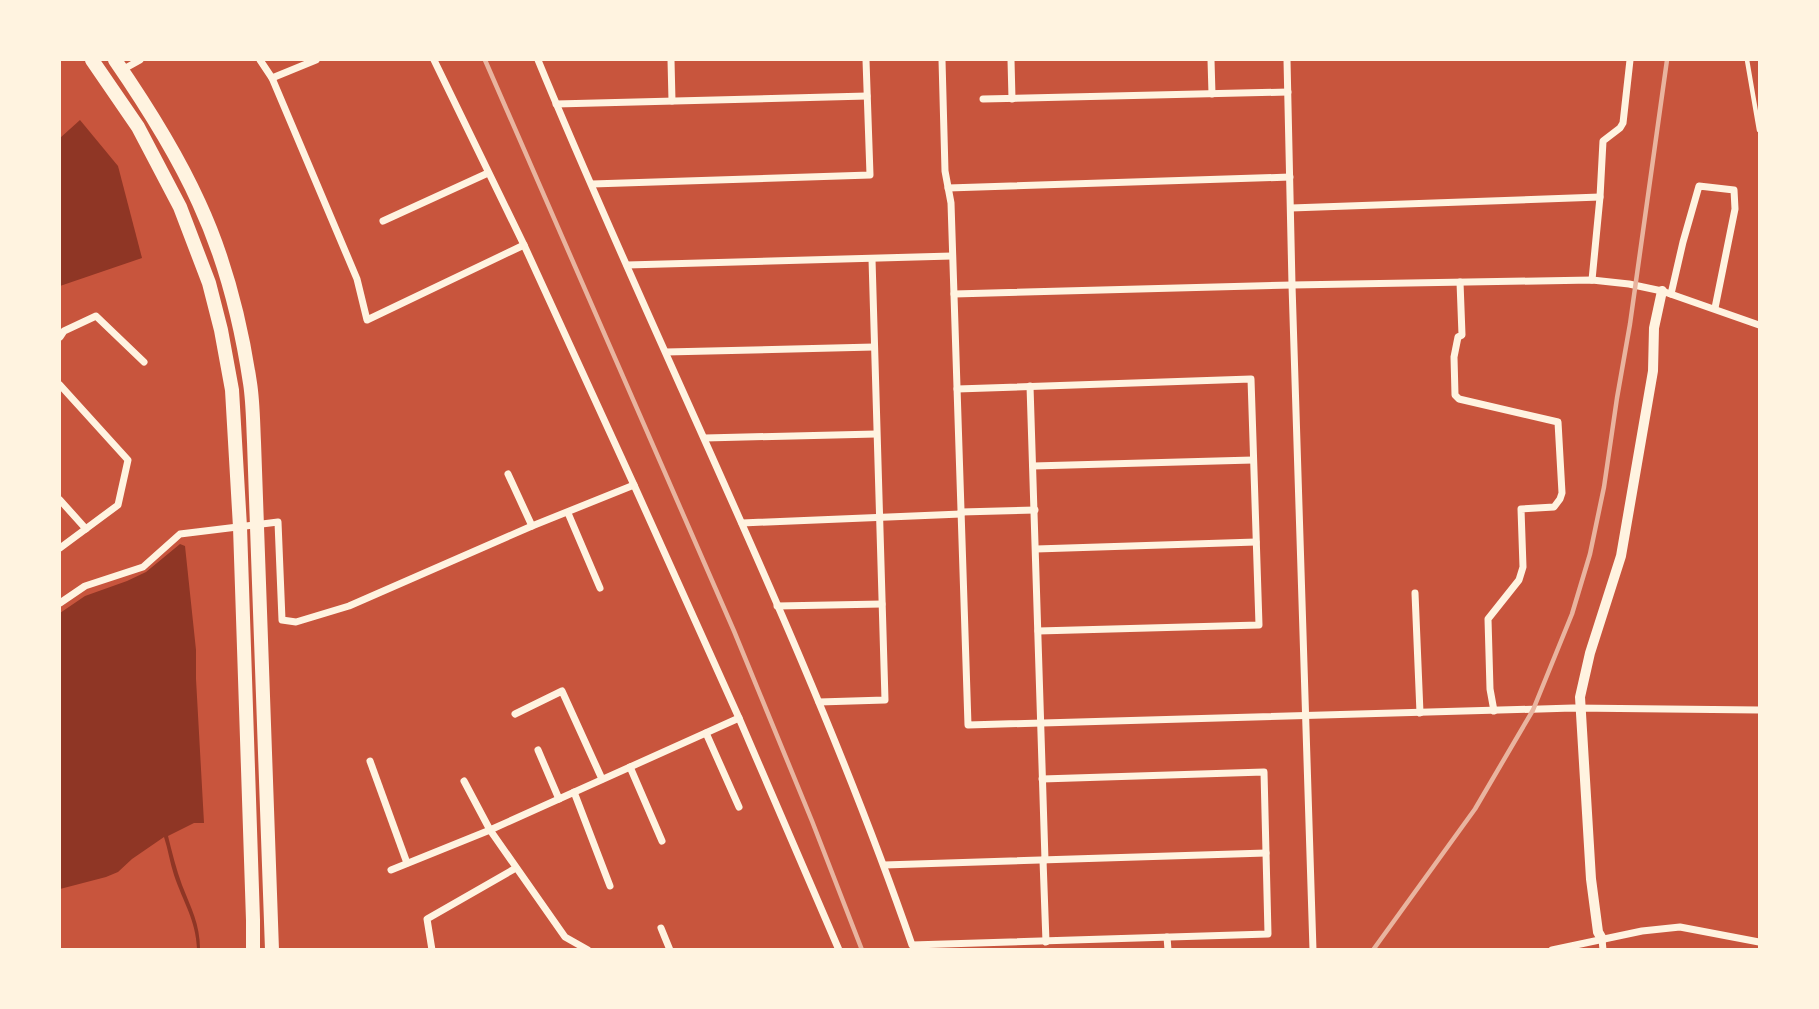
<svg xmlns="http://www.w3.org/2000/svg" width="1819" height="1009" viewBox="0 0 1819 1009" font-family="Jost,sans-serif">
  <style>
    .water { fill: #8f3625 }
    .lines { fill: none; stroke-linecap: round; stroke-linejoin: round }
    .service { stroke: #fff3e0; stroke-width: 4.5 }
    .minor { stroke: #fff3e0; stroke-width: 7 }
    .tertiary { stroke: #fff3e0; stroke-width: 10 }
    .primary { stroke: #fff3e0; stroke-width: 14 }
    .rail { stroke: #e9b49f; stroke-width: 4.5 }
  </style>
  <rect width="100%" height="100%" fill="#c8553d"/>
  <g class="water">
    <path d="M80 120 118 166 142 258 60 286V138Z"/>
    <path d="M180 544 185 546 196 650V679L204 823H194L168 836C172 852 176 869 182 885 191 908 200 924 200 949H197C196 920 183 902 174 875 170 863 168 849 164 837L132 859 118 872 106 877 60 889V613L85 596 127 581 146 572Z"/>
  </g>
  <g class="lines">
    <path class="service" d="M1747 60 1759 130"/>
    <g class="minor">
      <path d="M260 60 272 78 357 279 367 320 524 245"/>
      <path d="M434 60 524 245 634 485 739 718 839 950"/>
      <path d="M538 60C660 356 807 642 912 945L1268 934 1264 772 1042 779"/>
      <path d="M671 60 672 101"/>
      <path d="M942 60 945 171 951 203 968 725 1573 708 1759 710"/>
      <path d="M1011 60 1012 99"/>
      <path d="M1211 60 1212 94"/>
      <path d="M1287 60 1292 285 1313 950"/>
      <path d="M122 70 140 60"/>
      <path d="M272 78 316 60"/>
      <path d="M983 99 1288 92"/>
      <path d="M556 104 867 96"/>
      <path d="M592 184 870 175 866 60"/>
      <path d="M948 188 1290 177"/>
      <path d="M1291 208 1600 197"/>
      <path d="M383 221 488 173"/>
      <path d="M627 265 952 256"/>
      <path d="M1592 280 1600 197 1603 141 1620 128 1623 123 1630 60"/>
      <path d="M1460 282 1462 335 1458 337 1454 357 1455 395 1459 399 1558 422 1562 493 1560 499 1554 507 1521 509 1523 567 1519 580 1488 619 1490 689 1494 711"/>
      <path d="M954 294 1292 285 1592 280 1629 284 1662 291 1759 325"/>
      <path d="M1671 294 1683 242 1699 186 1734 190 1735 209 1715 308"/>
      <path d="M60 337 64 331 96 316 144 362"/>
      <path d="M666 352 874 347"/>
      <path d="M60 385 128 460 118 505 60 548"/>
      <path d="M1030 386 1045 860"/>
      <path d="M957 389 1251 379 1259 625 1038 631"/>
      <path d="M705 438 876 434"/>
      <path d="M1033 466 1253 460"/>
      <path d="M508 474 532 526"/>
      <path d="M60 500 86 529"/>
      <path d="M961 512 1035 510"/>
      <path d="M568 513 600 588"/>
      <path d="M742 523 961 514"/>
      <path d="M1036 549 1256 542"/>
      <path d="M1415 593 1420 713"/>
      <path d="M60 603 85 586 143 567 180 534 278 522 282 620 296 622 349 606 532 526 634 485"/>
      <path d="M777 606 882 604"/>
      <path d="M819 702 885 700 872 259"/>
      <path d="M515 714 562 691 602 779"/>
      <path d="M706 733 739 807"/>
      <path d="M538 750 559 799"/>
      <path d="M370 761 407 863"/>
      <path d="M630 767 662 841"/>
      <path d="M464 781 490 830 565 937 588 950"/>
      <path d="M574 792 610 886"/>
      <path d="M1043 860 1046 942"/>
      <path d="M884 865 1266 853"/>
      <path d="M391 870 490 830 739 718"/>
      <path d="M661 928 670 950"/>
      <path d="M1167 937 1168 950"/>
      <path d="M1602 939 1603 950"/>
      <path d="M432 950 427 919 516 868"/>
      <path d="M1552 950 1642 931 1680 927 1759 942"/>
    </g>
    <path class="tertiary" d="M1602 939 1598 932 1591 879 1580 697 1590 653 1621 556 1653 371 1654 328 1662 291"/>
    <g class="primary">
      <path d="M92 60 138 127 180 207 209 283 221 330 232 390 240 527 253 920V950"/>
      <path d="M115 60C146 105 176 152 199 203 224 257 241 323 250 383 253 402 253 422 254 442L272 950"/>
    </g>
    <g class="rail">
      <path d="M485 60 734 631 812 821 862 950"/>
      <path d="M1373 950 1475 809 1533 710 1572 614 1590 554 1604 487 1617 398 1630 324 1667 60"/>
    </g>
  </g>
  <rect width="1819" height="1009" fill="none" stroke="#fff3e0" stroke-width="122"/>
</svg>
